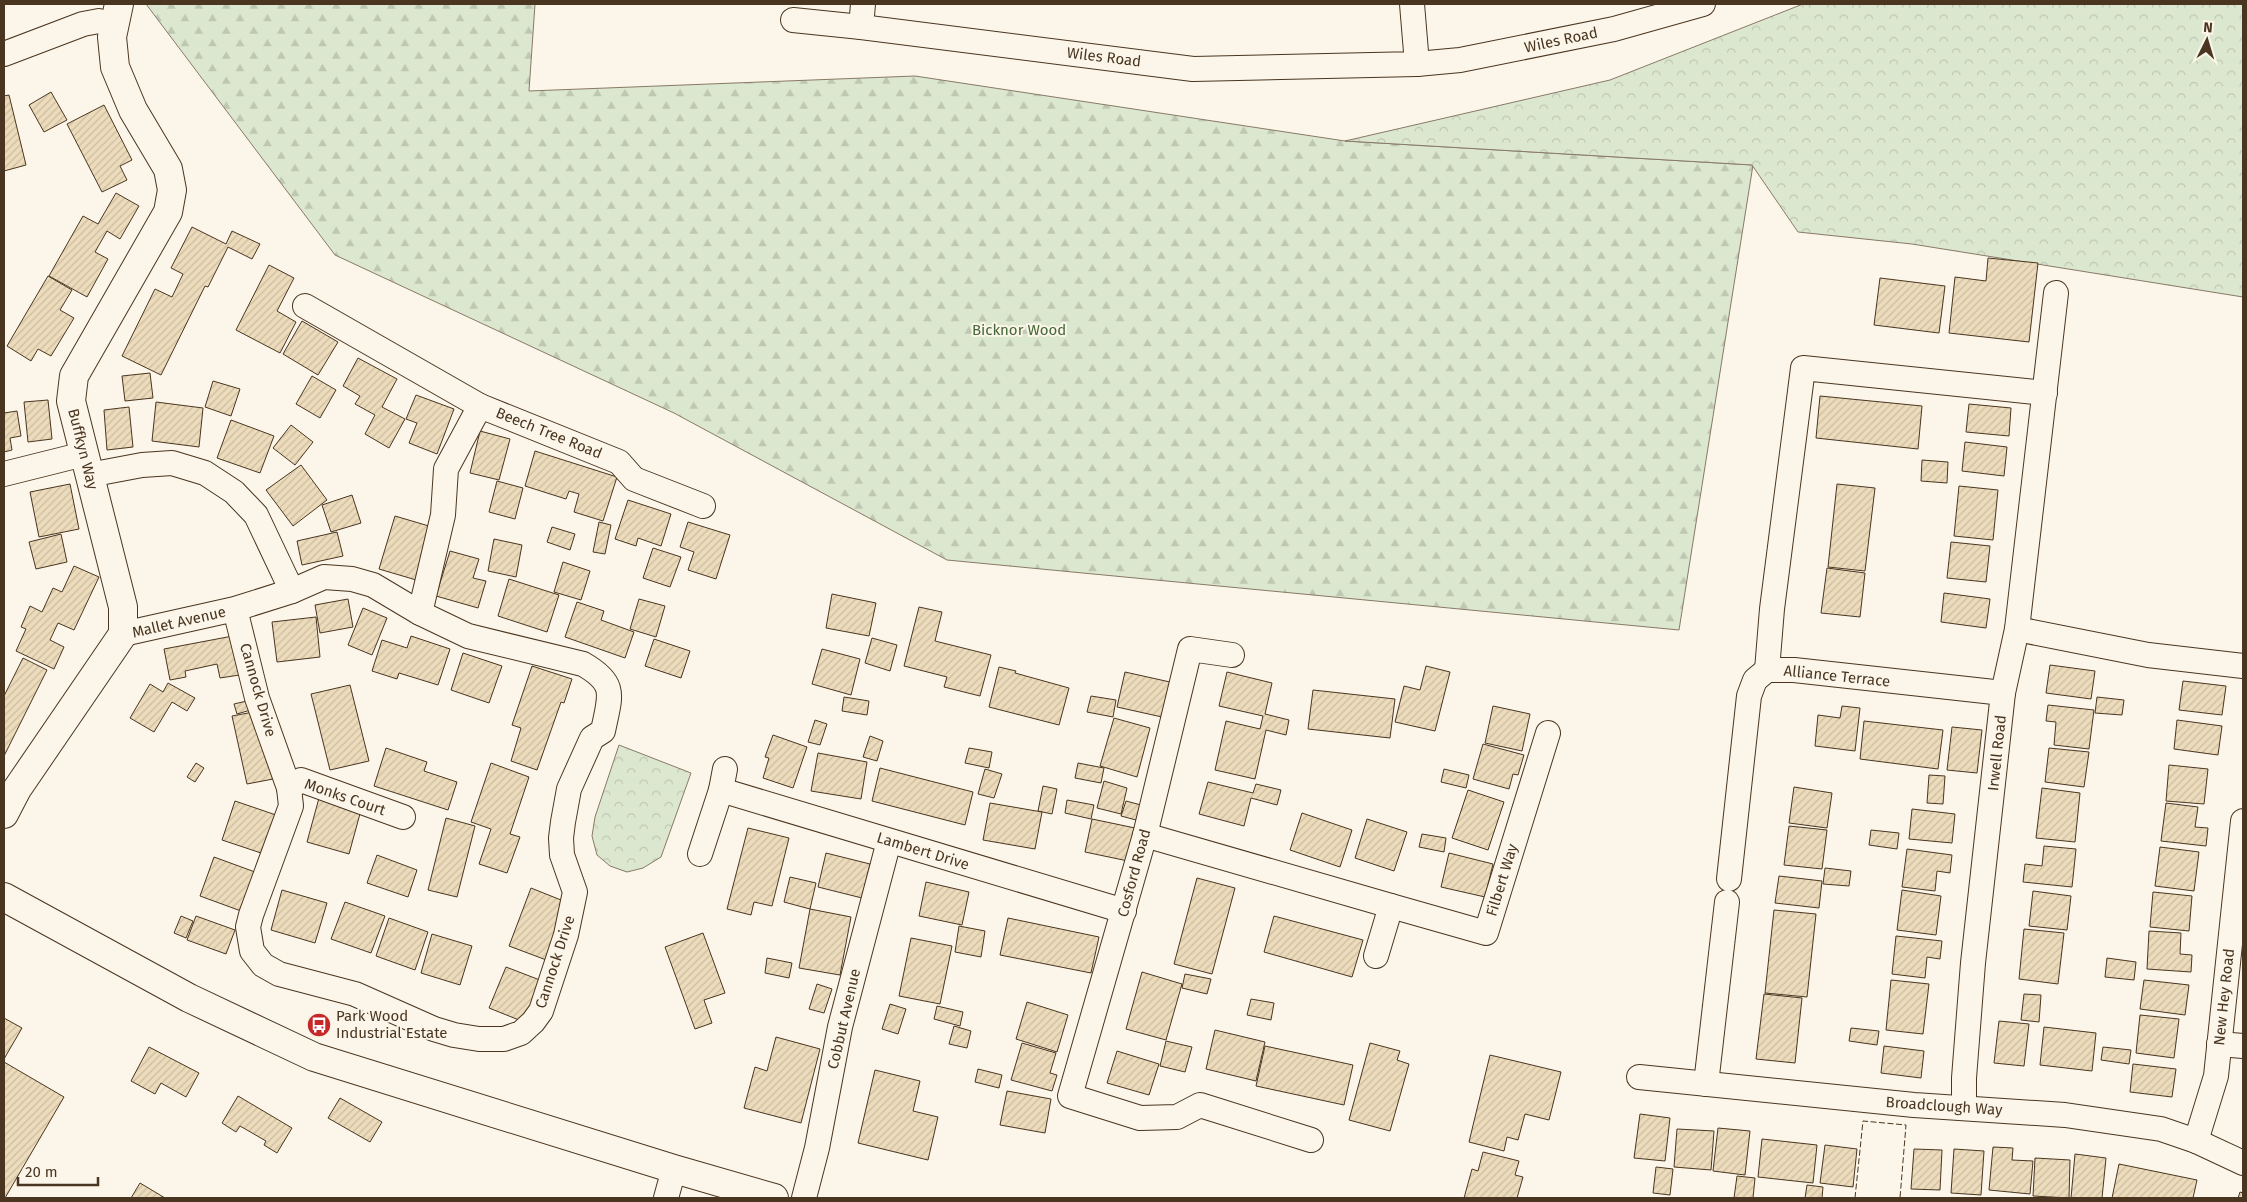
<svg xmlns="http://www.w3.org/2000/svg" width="2247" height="1202" viewBox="0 0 2247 1202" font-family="'Fira Sans',sans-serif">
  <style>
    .forest { fill: url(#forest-firs); stroke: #887966 }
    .park { fill: url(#park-crowns); stroke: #887966 }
    .building { fill: url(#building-hatch); stroke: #4a3520 }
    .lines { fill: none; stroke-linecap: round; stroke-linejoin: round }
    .minor-casing { stroke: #4a3520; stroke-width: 26 }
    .tertiary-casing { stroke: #4a3520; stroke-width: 30 }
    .primary-casing { stroke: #4a3520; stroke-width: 30 }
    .minor { stroke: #fbf6e9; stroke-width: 24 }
    .tertiary { stroke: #fbf6e9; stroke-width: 28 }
    .primary { stroke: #fbf6e9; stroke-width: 28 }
    .fence { stroke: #4a3520; stroke-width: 1; stroke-dasharray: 6 2.5; stroke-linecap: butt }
    .labels { text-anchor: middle; stroke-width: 4; stroke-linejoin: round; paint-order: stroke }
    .street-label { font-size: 15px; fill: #4a3520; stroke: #fbf6e9 }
    .park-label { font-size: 15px; fill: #436837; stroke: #fbf6e9 }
    .poi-label { font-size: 15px; fill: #4a3520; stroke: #fbf6e9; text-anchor: start }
  </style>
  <defs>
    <pattern id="forest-firs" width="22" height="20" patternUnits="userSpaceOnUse" patternTransform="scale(1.25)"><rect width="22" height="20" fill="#dce7d0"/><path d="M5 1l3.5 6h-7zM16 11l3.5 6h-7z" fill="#bec7b2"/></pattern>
    <pattern id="park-crowns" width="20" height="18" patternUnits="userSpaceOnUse" patternTransform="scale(1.25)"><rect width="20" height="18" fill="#dce7d0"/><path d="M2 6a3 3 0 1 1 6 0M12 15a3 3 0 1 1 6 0" fill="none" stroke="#bec7b2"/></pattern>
    <pattern id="building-hatch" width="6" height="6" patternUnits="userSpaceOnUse" patternTransform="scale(1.25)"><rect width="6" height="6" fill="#ecdcbc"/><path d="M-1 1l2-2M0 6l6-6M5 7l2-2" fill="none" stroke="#ccbda1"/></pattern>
  </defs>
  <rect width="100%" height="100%" fill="#fbf6e9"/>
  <path class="forest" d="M146 4H535L529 91 915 76 1345 141 1753 165 1679 630 947 560 674 413 335 255Z"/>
  <g class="park">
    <path d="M1803 4H2243V297L1912 244 1798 232 1752 165 1345 141 1610 80Z"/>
    <path d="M619 745 691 773 661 857 643 868 627 872 610 866 597 855 592 836 595 817Z"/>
  </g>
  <g class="building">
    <path d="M51 92 67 120 44 132 29 105Z"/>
    <path d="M9 95 26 165 4 171V96Z"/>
    <path d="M104 105 132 160 120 166 127 180 102 192 67 124Z"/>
    <path d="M116 193 139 206 120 239 107 231 95 252 108 259 87 297 49 276 83 216 98 224Z"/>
    <path d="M192 227 226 244 232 231 260 244 252 259 228 247 208 287 205 286 161 375 122 356 155 289 172 297 183 274 171 268Z"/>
    <path d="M1988 258 2038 263 2029 342 1949 333 1955 277 1986 281Z"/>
    <path d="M269 265 294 278 277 311 296 322 280 353 236 330Z"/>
    <path d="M48 276 72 290 60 310 74 318 51 356 38 349 31 361 7 346Z"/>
    <path d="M1880 278 1945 286 1939 333 1874 325Z"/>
    <path d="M302 321 338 342 318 375 283 354Z"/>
    <path d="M358 358 397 379 382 407 405 419 389 448 365 434 375 415 355 404 360 396 343 386Z"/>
    <path d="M150 373 153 398 125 401 122 376Z"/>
    <path d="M312 376 336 390 320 418 296 404Z"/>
    <path d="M213 381 240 389 231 416 205 407Z"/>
    <path d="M416 395 454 409 437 454 409 443 417 423 406 419Z"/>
    <path d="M1820 396 1922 406 1918 449 1816 438Z"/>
    <path d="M48 400 52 439 28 442 24 402Z"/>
    <path d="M156 402 203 408 199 447 152 441Z"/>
    <path d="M1969 404 2011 408 2009 436 1966 432Z"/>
    <path d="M129 407 133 447 107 450 104 410Z"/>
    <path d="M17 411 21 436 10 438 12 450 4 452V413Z"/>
    <path d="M231 420 274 436 260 473 217 458Z"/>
    <path d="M291 425 313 442 295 465 273 448Z"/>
    <path d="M480 431 510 439 499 480 470 473Z"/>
    <path d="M1965 442 2007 447 2004 476 1962 471Z"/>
    <path d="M535 451 617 477 603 521 574 512 579 494 569 491 566 499 525 486Z"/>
    <path d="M1922 460 1948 462 1947 483 1921 481Z"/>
    <path d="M301 465 327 500 293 526 266 490Z"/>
    <path d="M497 481 523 488 515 519 489 512Z"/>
    <path d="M70 484 79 529 39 537 30 492Z"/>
    <path d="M1837 484 1875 488 1865 571 1828 567Z"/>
    <path d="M1959 486 1998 490 1993 540 1954 536Z"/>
    <path d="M352 495 361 523 331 532 322 505Z"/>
    <path d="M628 500 671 514 661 546 638 538 636 546 615 539Z"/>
    <path d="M395 516 439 529 423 582 379 569Z"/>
    <path d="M599 522 611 525 605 554 593 552Z"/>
    <path d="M688 522 730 535 716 579 688 570 694 552 680 547Z"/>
    <path d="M552 527 575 534 570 550 547 542Z"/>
    <path d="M337 532 343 556 302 565 297 541Z"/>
    <path d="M61 534 67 562 36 569 29 542Z"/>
    <path d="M494 539 522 545 516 577 488 571Z"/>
    <path d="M1951 542 1990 546 1986 582 1947 578Z"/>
    <path d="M653 548 681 557 670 587 643 578Z"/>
    <path d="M450 551 479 559 473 578 486 581 478 608 436 596Z"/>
    <path d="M563 562 590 571 581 600 554 592Z"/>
    <path d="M74 566 99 577 74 630 58 623 50 640 64 647 54 669 16 651 26 629 21 627 30 606 42 612 53 588 62 592Z"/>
    <path d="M1827 568 1865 573 1860 617 1821 613Z"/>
    <path d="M509 579 559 595 547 632 498 616Z"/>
    <path d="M1944 593 1990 599 1986 628 1941 622Z"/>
    <path d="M832 594 876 603 869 636 826 628Z"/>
    <path d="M348 599 353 627 320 633 315 605Z"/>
    <path d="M639 599 665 606 656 637 630 629Z"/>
    <path d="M577 602 604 611 601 620 634 632 625 658 565 637Z"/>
    <path d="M919 607 942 612 935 641 991 655 980 696 944 687 947 677 904 666Z"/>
    <path d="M363 608 387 618 372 655 348 645Z"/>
    <path d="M316 617 320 657 277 662 272 622Z"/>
    <path d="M238 635 246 674 220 678 217 664 185 671 186 677 170 680 164 649Z"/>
    <path d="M411 636 450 649 438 685 399 673 397 679 372 671 382 640 407 648Z"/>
    <path d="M872 638 897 645 890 671 865 663Z"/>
    <path d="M654 639 690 651 681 678 645 666Z"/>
    <path d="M822 649 860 659 851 695 812 684Z"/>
    <path d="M463 653 502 666 489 703 451 690Z"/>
    <path d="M23 658 47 670 4 756V696Z"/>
    <path d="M2050 665 2095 671 2091 699 2046 693Z"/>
    <path d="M532 666 572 679 564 703 561 702 537 770 511 761 521 728 512 725Z"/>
    <path d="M1426 666 1450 672 1435 731 1395 722 1404 686 1420 690Z"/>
    <path d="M999 667 1016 671 1015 673 1069 688 1059 725 989 707Z"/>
    <path d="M1125 672 1170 682 1162 717 1117 707Z"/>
    <path d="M1227 672 1272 683 1265 714 1289 720 1286 735 1266 730 1255 779 1215 770 1226 721 1260 729 1263 716 1219 706Z"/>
    <path d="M2183 681 2226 686 2222 715 2179 710Z"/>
    <path d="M168 683 195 698 187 711 172 702 154 732 130 718 150 684 163 692Z"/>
    <path d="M350 685 369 761 330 770 311 694Z"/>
    <path d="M1313 690 1395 699 1390 738 1308 729Z"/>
    <path d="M1091 696 1116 700 1113 717 1087 712Z"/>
    <path d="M844 697 869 701 867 715 842 711Z"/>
    <path d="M2097 697 2124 700 2122 715 2095 713Z"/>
    <path d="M251 700 254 709 237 714 234 704Z"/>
    <path d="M2048 705 2094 710 2089 749 2054 745 2056 722 2046 721Z"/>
    <path d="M1493 706 1530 714 1522 751 1485 743Z"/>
    <path d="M1842 706 1860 708 1855 751 1815 746 1818 715 1840 718Z"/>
    <path d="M259 711 273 779 247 784 232 716Z"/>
    <path d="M1114 718 1150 728 1137 777 1100 766Z"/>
    <path d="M815 720 827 724 820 745 808 742Z"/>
    <path d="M2177 720 2222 726 2218 755 2174 749Z"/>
    <path d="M1864 721 1943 730 1938 769 1860 759Z"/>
    <path d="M1952 727 1982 730 1977 773 1947 770Z"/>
    <path d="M773 735 807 747 793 788 763 778 769 758 765 757Z"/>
    <path d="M870 736 883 741 877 761 863 757Z"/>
    <path d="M1483 744 1524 755 1518 775 1513 774 1509 789 1473 779Z"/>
    <path d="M386 748 427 762 424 771 457 782 448 810 374 786Z"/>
    <path d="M969 748 992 752 989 768 965 763Z"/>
    <path d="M2049 748 2089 752 2084 787 2045 782Z"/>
    <path d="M818 753 867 762 861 799 811 791Z"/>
    <path d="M196 763 204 768 195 782 187 777Z"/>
    <path d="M491 763 529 777 510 834 520 837 507 873 479 864 491 829 471 822Z"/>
    <path d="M1078 763 1104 768 1101 783 1075 778Z"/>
    <path d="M2169 765 2208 769 2204 804 2166 801Z"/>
    <path d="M880 768 973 792 965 825 872 801Z"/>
    <path d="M985 769 1002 774 994 798 978 794Z"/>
    <path d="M1444 769 1469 775 1466 788 1441 782Z"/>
    <path d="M1929 775 1945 776 1943 804 1927 803Z"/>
    <path d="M1104 781 1127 788 1121 814 1097 808Z"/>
    <path d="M1208 782 1253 793 1256 784 1281 790 1277 805 1251 798 1244 826 1199 814Z"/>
    <path d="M1043 786 1057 789 1052 814 1038 811Z"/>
    <path d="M1794 787 1832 793 1827 828 1789 823Z"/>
    <path d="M2042 788 2080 793 2075 842 2036 838Z"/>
    <path d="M1468 790 1504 802 1488 850 1452 838Z"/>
    <path d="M319 798 361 810 349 854 307 842Z"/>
    <path d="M1067 800 1094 805 1091 819 1065 813Z"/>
    <path d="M235 801 276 815 264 854 222 840Z"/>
    <path d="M1126 801 1141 805 1136 820 1121 816Z"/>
    <path d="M990 803 1042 812 1035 849 983 840Z"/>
    <path d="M2166 803 2198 807 2195 827 2208 828 2206 846 2161 841Z"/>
    <path d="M1912 809 1955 814 1952 843 1909 839Z"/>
    <path d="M1302 813 1352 830 1340 867 1290 850Z"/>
    <path d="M446 818 475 826 457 897 428 890Z"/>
    <path d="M1092 819 1135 828 1128 861 1085 852Z"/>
    <path d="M1367 819 1407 832 1394 871 1355 858Z"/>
    <path d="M1789 826 1827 830 1822 869 1784 865Z"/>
    <path d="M748 828 789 838 772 906 754 902 751 915 727 909Z"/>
    <path d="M1871 830 1899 833 1897 849 1869 845Z"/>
    <path d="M1422 834 1446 838 1444 852 1419 847Z"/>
    <path d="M2044 846 2076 849 2072 887 2023 882 2025 864 2042 866Z"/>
    <path d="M2160 847 2199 852 2194 891 2155 886Z"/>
    <path d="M1907 849 1952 855 1950 873 1937 871 1935 891 1902 887Z"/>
    <path d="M826 853 870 864 862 898 818 887Z"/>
    <path d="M1449 853 1493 864 1485 897 1441 887Z"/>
    <path d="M377 855 417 870 408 897 367 883Z"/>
    <path d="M214 857 255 872 241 911 200 896Z"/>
    <path d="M1825 868 1851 871 1849 886 1823 884Z"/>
    <path d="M1779 876 1822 881 1819 908 1775 903Z"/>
    <path d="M790 877 816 883 810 909 784 902Z"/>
    <path d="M1197 878 1235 888 1212 974 1174 964Z"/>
    <path d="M926 882 969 892 962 925 919 916Z"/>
    <path d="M531 888 571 904 549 961 509 946Z"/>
    <path d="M282 890 327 903 315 943 271 930Z"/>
    <path d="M1902 890 1941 896 1936 935 1897 930Z"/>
    <path d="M2033 891 2071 896 2067 930 2029 926Z"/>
    <path d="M2153 892 2192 896 2189 931 2150 927Z"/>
    <path d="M345 902 385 916 371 953 331 939Z"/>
    <path d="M810 909 851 917 840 975 799 968Z"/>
    <path d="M1774 910 1816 914 1807 997 1765 993Z"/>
    <path d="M181 916 193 921 186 938 174 933Z"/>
    <path d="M196 916 235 930 226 954 187 940Z"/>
    <path d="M1274 916 1363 940 1352 977 1264 952Z"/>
    <path d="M389 918 428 932 415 970 376 956Z"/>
    <path d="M1008 918 1099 937 1091 973 1000 955Z"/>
    <path d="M959 926 985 931 981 957 955 952Z"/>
    <path d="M2024 929 2064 933 2058 984 2019 979Z"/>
    <path d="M2149 931 2181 933 2180 954 2192 955 2191 972 2147 969Z"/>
    <path d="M703 933 725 993 704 1000 712 1023 695 1029 665 947Z"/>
    <path d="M432 934 472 946 460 985 421 973Z"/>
    <path d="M1896 936 1942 941 1940 959 1927 957 1925 978 1892 974Z"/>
    <path d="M911 938 952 946 940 1004 899 996Z"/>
    <path d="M767 958 792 963 789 978 765 973Z"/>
    <path d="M2107 958 2136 962 2134 980 2105 977Z"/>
    <path d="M506 967 545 982 529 1024 489 1008Z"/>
    <path d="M1142 972 1182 984 1166 1040 1126 1029Z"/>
    <path d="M1185 974 1211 979 1207 994 1182 988Z"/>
    <path d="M1891 980 1929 984 1923 1034 1886 1030Z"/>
    <path d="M2144 980 2189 985 2185 1015 2140 1009Z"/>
    <path d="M817 984 832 989 824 1013 809 1009Z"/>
    <path d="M1764 994 1802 998 1795 1063 1756 1059Z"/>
    <path d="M2024 994 2041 995 2039 1022 2021 1020Z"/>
    <path d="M1251 999 1274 1003 1271 1020 1247 1015Z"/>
    <path d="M1027 1002 1068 1015 1057 1052 1016 1039Z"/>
    <path d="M890 1004 906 1009 898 1034 882 1029Z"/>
    <path d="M937 1006 963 1012 960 1026 934 1019Z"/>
    <path d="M2140 1015 2179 1019 2174 1058 2136 1053Z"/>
    <path d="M4 1018 22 1028 4 1059Z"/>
    <path d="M1999 1021 2029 1024 2024 1066 1994 1063Z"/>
    <path d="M954 1026 971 1031 967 1048 949 1044Z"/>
    <path d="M2044 1027 2096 1033 2092 1071 2040 1065Z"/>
    <path d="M1851 1028 1879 1031 1877 1045 1849 1041Z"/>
    <path d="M1215 1030 1265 1042 1256 1081 1206 1069Z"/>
    <path d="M776 1037 820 1049 801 1123 744 1108 755 1067 767 1071Z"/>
    <path d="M1166 1041 1192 1047 1185 1072 1160 1066Z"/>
    <path d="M1022 1043 1056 1053 1050 1073 1057 1075 1052 1091 1011 1080Z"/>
    <path d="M1370 1043 1400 1051 1397 1060 1409 1064 1390 1131 1349 1120Z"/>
    <path d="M1265 1046 1353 1065 1344 1105 1256 1086Z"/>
    <path d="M1884 1046 1924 1051 1921 1078 1881 1073Z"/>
    <path d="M149 1047 199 1073 186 1097 161 1083 155 1094 131 1081Z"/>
    <path d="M2103 1047 2131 1050 2129 1064 2101 1060Z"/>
    <path d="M1117 1051 1159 1064 1149 1095 1107 1083Z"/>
    <path d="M1490 1055 1561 1072 1549 1120 1525 1114 1518 1140 1507 1137 1504 1151 1469 1142Z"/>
    <path d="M4 1062 64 1097 5 1198H4Z"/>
    <path d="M2133 1064 2176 1069 2172 1097 2130 1092Z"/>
    <path d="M978 1069 1002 1075 999 1088 975 1082Z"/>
    <path d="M875 1070 920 1081 913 1111 938 1117 928 1160 858 1143Z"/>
    <path d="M1007 1091 1051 1099 1045 1133 1000 1125Z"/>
    <path d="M238 1096 292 1128 277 1153 264 1145 266 1141 240 1126 236 1132 222 1123Z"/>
    <path d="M340 1098 382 1122 370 1142 328 1118Z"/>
    <path d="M1640 1114 1670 1118 1665 1161 1634 1158Z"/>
    <path d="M1718 1128 1750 1131 1745 1175 1713 1171Z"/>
    <path d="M1677 1129 1714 1131 1711 1170 1674 1167Z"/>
    <path d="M1762 1139 1817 1145 1813 1183 1758 1177Z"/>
    <path d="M1825 1145 1857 1149 1853 1187 1820 1183Z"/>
    <path d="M1993 1147 2013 1148 2012 1160 2033 1161 2030 1194 1989 1190Z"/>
    <path d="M1914 1149 1942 1150 1940 1190 1911 1189Z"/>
    <path d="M1954 1149 1984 1151 1981 1195 1951 1193Z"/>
    <path d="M1483 1152 1519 1161 1515 1175 1523 1177 1517 1198H1464L1472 1169 1478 1171Z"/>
    <path d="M2075 1154 2106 1158 2102 1198H2071Z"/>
    <path d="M2035 1158 2070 1160 2069 1198 2033 1196Z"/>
    <path d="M2119 1164 2197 1180 2193 1198H2112Z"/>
    <path d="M1656 1167 1673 1169 1670 1195 1653 1193Z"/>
    <path d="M1737 1176 1755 1178 1753 1198H1734Z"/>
    <path d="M140 1183 165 1198H131Z"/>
    <path d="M1807 1185 1823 1187 1822 1198H1805Z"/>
    <path d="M2240 1192 2243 1193V1198H2238Z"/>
  </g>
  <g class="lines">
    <g class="minor-casing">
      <g id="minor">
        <path d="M793 20 861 27 1193 69 1417 64 1412 4"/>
        <path d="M861 27 863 4"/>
        <path d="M4 54 83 24 99 21 113 25"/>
        <path d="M1417 64 1460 60 1614 29 1703 4"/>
        <path d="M305 306 480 406"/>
        <path d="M4 474 84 454"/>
        <path d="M89 475 142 465 172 463 205 473 234 492 256 515 292 591"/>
        <path d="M420 613 443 515 446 469 480 406 619 462 634 479 703 506"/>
        <path d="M2017 629 2148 655 2243 666"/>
        <path d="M123 634 235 609 292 591 324 577 352 579 373 585 420 613 468 636 583 664C618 684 610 696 603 731L592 738 569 789 563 822 561 838 562 855 575 892 566 935 541 1011 533 1022 521 1033 504 1039H479L454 1035 434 1029 355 994 279 974 263 965 252 951 248 927 251 915 291 806 289 788 257 698 235 609"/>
        <path d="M1232 655 1190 649 1145 835 1070 1096 1140 1118 1177 1117 1200 1105 1311 1140"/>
        <path d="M1767 670 1772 609 1803 368 2045 393"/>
        <path d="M289 788 301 780 403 817"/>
        <path d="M721 790 1124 911"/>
        <path d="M1145 835 1391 906 1376 956"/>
        <path d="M700 854 721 790 725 769"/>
        <path d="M1729 879 1749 696 1755 680 1767 670H1794L2003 693"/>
        <path d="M1391 906 1486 933 1548 733"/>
        <path d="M2219 1044 2243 1046"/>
        <path d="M1639 1077 1914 1105 2065 1115 2161 1129 2196 1141 2243 1163"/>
        <path d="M1706 1084 1727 902"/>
        <path d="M1964 1107V1078L1973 963 2003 693 2017 629 2056 293"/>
        <path d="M2196 1141 2216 1076 2243 821"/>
        <path d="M666 1198 674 1169"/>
        <path d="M804 1198 817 1148 840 1027 889 841"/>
      </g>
    </g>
    <g class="tertiary-casing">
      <path id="tertiary" d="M4 814 17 789 123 634V607L71 401 74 376 168 212 172 190 168 169 133 110 115 67 112 37 119 4"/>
    </g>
    <g class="primary-casing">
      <path id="primary" d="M4 897 189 998 314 1057 674 1169 774 1198"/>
    </g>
    <use href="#minor" class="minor"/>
    <use href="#tertiary" class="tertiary"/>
    <use href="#primary" class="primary"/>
    <path class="fence" d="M1855 1198 1863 1121 1906 1125 1900 1198"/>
  </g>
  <defs>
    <g id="bus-disc" transform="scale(1.25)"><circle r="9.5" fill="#c62828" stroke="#fbf6e9"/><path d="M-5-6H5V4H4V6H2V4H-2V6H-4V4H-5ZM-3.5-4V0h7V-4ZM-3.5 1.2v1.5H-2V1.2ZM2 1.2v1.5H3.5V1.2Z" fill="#fff"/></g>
  </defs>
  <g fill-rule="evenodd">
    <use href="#bus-disc" x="319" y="1025"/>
  </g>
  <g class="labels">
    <g class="street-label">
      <text transform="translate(1561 40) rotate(-12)" y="5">Wiles Road</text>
      <text transform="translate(1104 57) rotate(7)" y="5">Wiles Road</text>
      <text transform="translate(549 433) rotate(22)" y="5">Beech Tree Road</text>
      <text transform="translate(83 449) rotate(76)" y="5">Buffkyn Way</text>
      <text transform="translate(179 622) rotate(-13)" y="5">Mallet Avenue</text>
      <text transform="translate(1837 676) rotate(6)" y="5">Alliance Terrace</text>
      <text transform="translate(258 690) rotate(74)" y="5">Cannock Drive</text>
      <text transform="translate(1997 753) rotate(-84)" y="5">Irwell Road</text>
      <text transform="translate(345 797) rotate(19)" y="5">Monks Court</text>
      <text transform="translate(923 851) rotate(17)" y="5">Lambert Drive</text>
      <text transform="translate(1134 873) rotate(-75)" y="5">Cosford Road</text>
      <text transform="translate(1502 880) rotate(-73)" y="5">Filbert Way</text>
      <text transform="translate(555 962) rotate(-72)" y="5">Cannock Drive</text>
      <text transform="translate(2224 997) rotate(-84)" y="5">New Hey Road</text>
      <text transform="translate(844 1019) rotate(-77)" y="5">Cobbut Avenue</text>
      <text transform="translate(1944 1106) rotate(4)" y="5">Broadclough Way</text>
    </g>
    <g class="park-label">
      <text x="1019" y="335">Bicknor Wood</text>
    </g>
    <g class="poi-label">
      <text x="336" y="1021">Park Wood<tspan x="336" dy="17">Industrial Estate</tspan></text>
    </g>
  </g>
  <rect width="2247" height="1202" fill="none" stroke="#4a3520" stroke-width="10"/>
  <g transform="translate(2207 40) rotate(5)" stroke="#fbf6e9" stroke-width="4" paint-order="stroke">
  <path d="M0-4L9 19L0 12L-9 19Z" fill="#4a3520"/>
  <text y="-8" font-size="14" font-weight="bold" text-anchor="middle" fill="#4a3520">N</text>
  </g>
  <path d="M18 1177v8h80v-8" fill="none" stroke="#4a3520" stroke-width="2.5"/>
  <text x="25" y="1177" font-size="15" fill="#4a3520" stroke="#fbf6e9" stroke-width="4" paint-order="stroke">20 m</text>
</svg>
